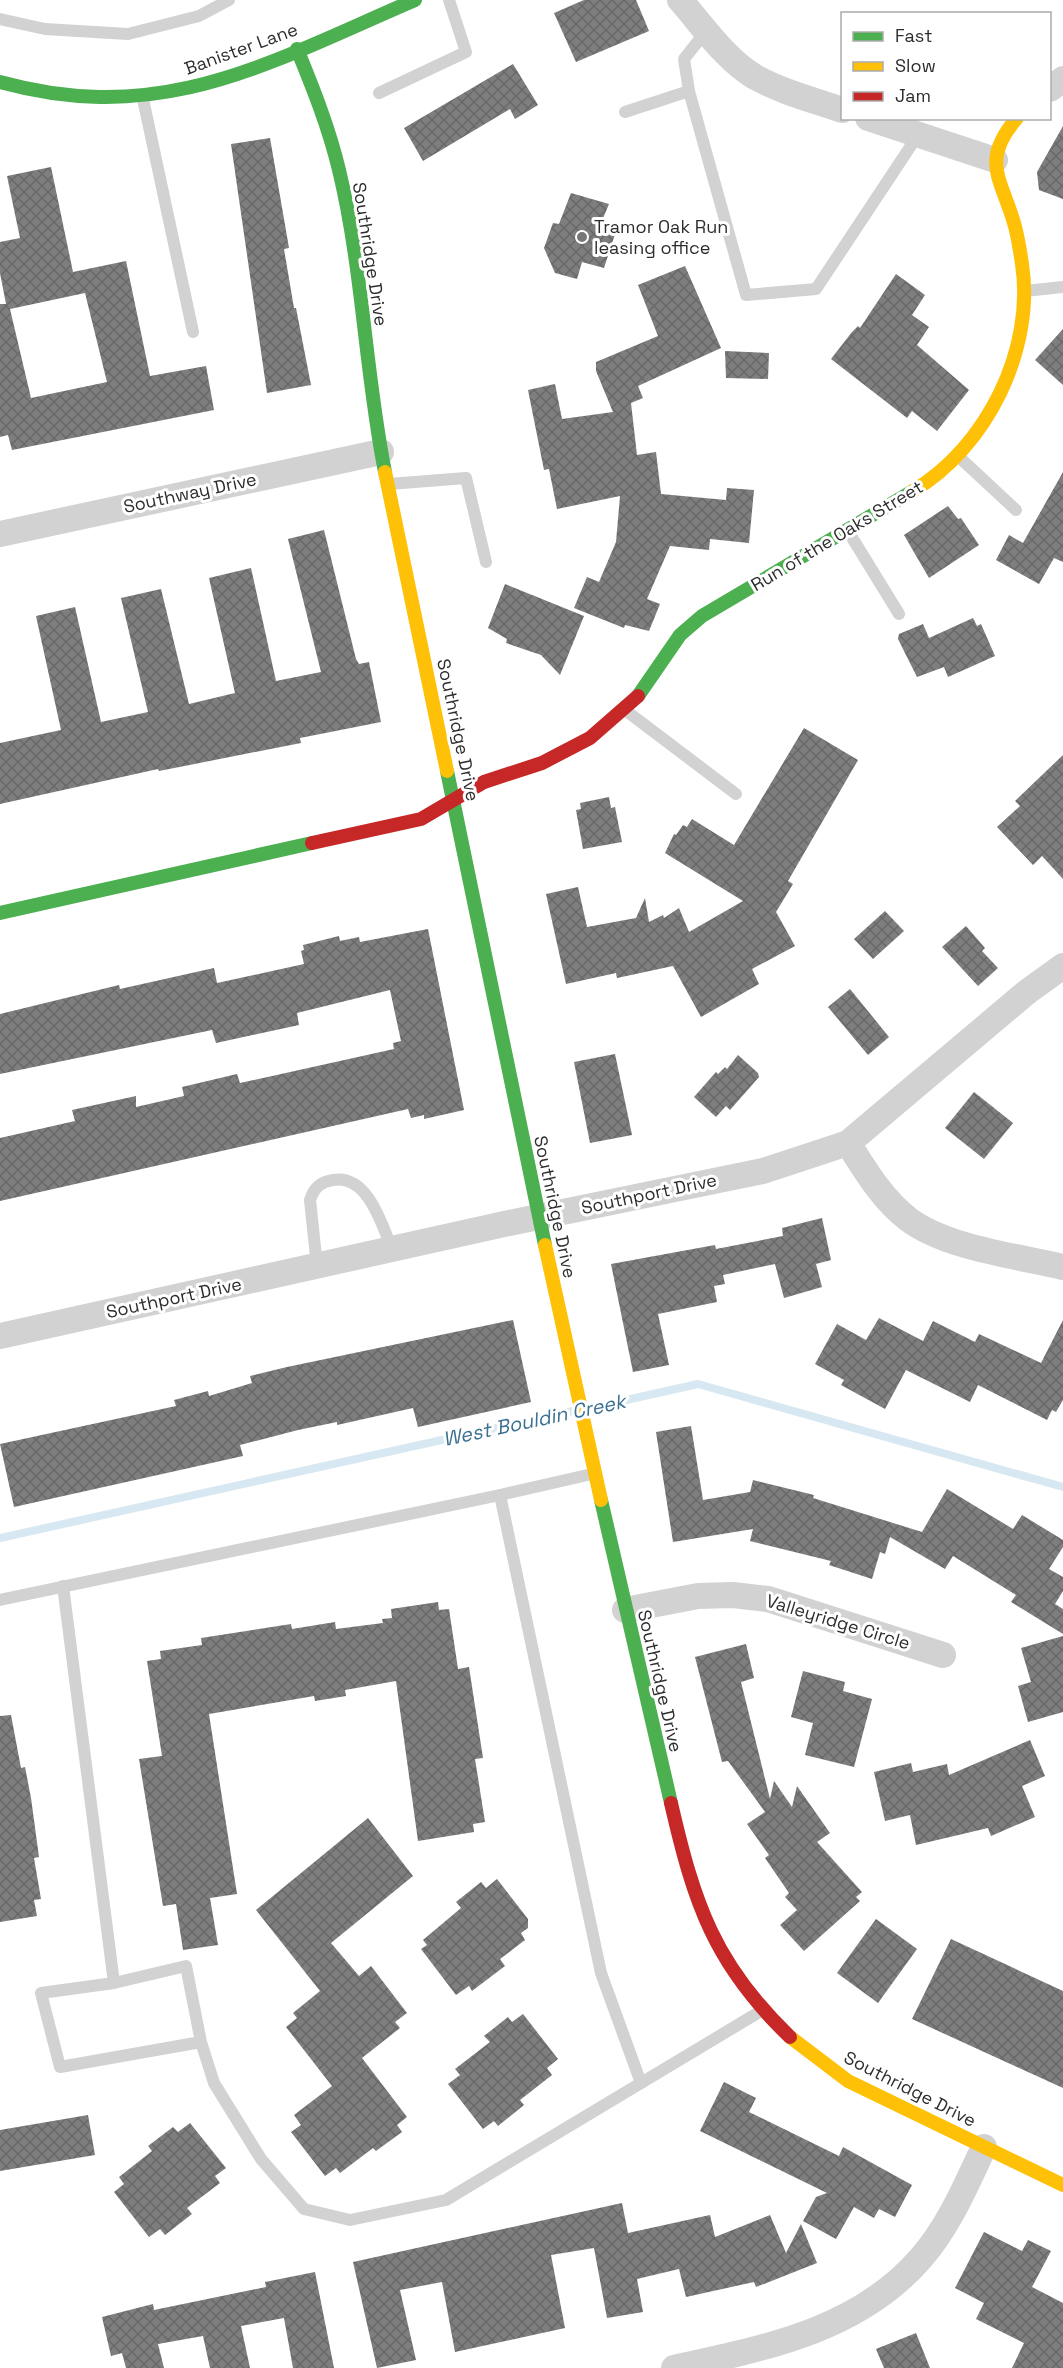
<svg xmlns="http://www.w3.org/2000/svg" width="1063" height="2368" viewBox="0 0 1063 2368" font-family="'Space Grotesk',sans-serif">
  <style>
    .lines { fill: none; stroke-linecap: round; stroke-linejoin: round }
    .stream { stroke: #d7e8f2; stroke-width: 8 }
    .building { fill: url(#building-cross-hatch); fill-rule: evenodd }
    .lane { stroke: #d2d2d2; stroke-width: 12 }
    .street { stroke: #d2d2d2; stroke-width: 26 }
    .fast { stroke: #4caf50; stroke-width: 14 }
    .slow { stroke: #ffc107; stroke-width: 14 }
    .jam { stroke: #c62828; stroke-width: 14 }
    .poi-dot { fill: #767676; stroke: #fff; stroke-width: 2 }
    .labels { text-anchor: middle; stroke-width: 6; stroke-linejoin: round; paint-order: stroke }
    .street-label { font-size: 18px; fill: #2d2d2d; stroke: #fff }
    .poi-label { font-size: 18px; fill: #2d2d2d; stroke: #fff; text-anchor: start }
    .water-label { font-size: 20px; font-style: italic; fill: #3a7091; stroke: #fff }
  </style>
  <defs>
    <pattern id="building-cross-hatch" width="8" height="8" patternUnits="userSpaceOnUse" patternTransform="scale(1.5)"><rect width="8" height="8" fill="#7e7e7e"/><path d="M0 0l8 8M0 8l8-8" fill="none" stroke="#686868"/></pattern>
  </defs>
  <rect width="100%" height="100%" fill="#fff"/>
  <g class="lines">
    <g class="stream">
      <path d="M586 1409 698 1384 1063 1487"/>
      <path d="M0 1538 573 1411"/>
    </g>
  </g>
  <g class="building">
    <path d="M584 0H636L649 31 576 62 554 13Z"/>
    <path d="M513 64 538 105 515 119 510 109 423 161 404 128Z"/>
    <path d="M1063 126V199L1039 190 1037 172Z"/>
    <path d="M270 138 289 248 284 249 294 308H296L311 385 267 393 231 144Z"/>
    <path d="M51 167 73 272 126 261 150 376 206 366 214 410 12 450 8 435 0 437V304H6L0 273V242L20 238 7 176ZM85 293 107 382 31 398 10 309Z"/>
    <path d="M571 193 609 204 601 223 617 228 604 268 582 262 577 279 555 273 544 248 553 223 559 224Z"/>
    <path d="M685 266 721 348 638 386 643 398 631 403 637 455 656 452 661 494 726 500 727 488 754 490 749 543 710 539 709 550 670 546 647 599 660 604 649 631 625 625 624 628 574 608 587 577 599 582 616 542 620 496 557 509 549 469 544 470 528 390 555 384 562 419 613 412 596 371V362L658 336 638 285Z"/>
    <path d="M896 274 925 295 912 315 929 327 917 345 969 390 937 431 912 411 907 418 831 359 852 332 858 326 860 328Z"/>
    <path d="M1063 329V385L1035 360Z"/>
    <path d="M725 351 769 353 768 379 726 378Z"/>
    <path d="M1063 472V562L1054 558 1039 584 996 560 1009 535 1023 543Z"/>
    <path d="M948 506 958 519 961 518 979 545 929 578 904 535Z"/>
    <path d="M324 530 356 659 359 664 369 662 381 722 300 738 301 743 159 771 158 769 0 804V743L61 730 36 616 75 607 101 722 148 712 121 598 161 589 189 704 235 693 209 578 251 568 276 681 321 672 288 539Z"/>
    <path d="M505 584 584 616 560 675 541 655 506 643 507 639 488 628Z"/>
    <path d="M973 618 977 626 981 624 995 656 948 677 944 667 917 677 898 639 899 634 923 624 929 638Z"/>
    <path d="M804 728 858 760 788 881 793 884 776 912 795 946 752 969 759 984 701 1017 673 966 617 978 616 973 566 984 546 894 578 887 587 927 636 918 645 898 649 922 663 915 664 918 679 908 689 932 743 901 665 853 674 834 676 835 683 825 687 827 692 819 734 845Z"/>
    <path d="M1063 755V879L1042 856 1033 865 997 827 1020 806 1015 801Z"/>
    <path d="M609 797 611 808 615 807 622 842 583 849 576 810 581 809 580 803Z"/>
    <path d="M885 911 904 931 873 959 854 939Z"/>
    <path d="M966 926 985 948 982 951 998 968 978 986 942 947Z"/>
    <path d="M428 929 464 1110 424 1119V1115L411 1118 408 1109 0 1201V1138L75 1121 72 1110 136 1096V1107L184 1096 182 1087 237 1074 240 1083 394 1049 393 1043 401 1041 390 990 297 1013 299 1025 216 1043 212 1030 0 1074V1014L119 985 120 989 214 968 217 983 304 964 301 951 304 950 303 945 339 936 340 941 359 937 360 942Z"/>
    <path d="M850 989 889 1037 868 1055 828 1007Z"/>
    <path d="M615 1054 632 1135 590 1143 574 1062Z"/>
    <path d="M738 1055 758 1073 759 1077 730 1110 726 1106 716 1117 694 1097 716 1072 718 1074 725 1067 727 1069Z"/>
    <path d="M974 1092 1013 1123 984 1159 945 1128Z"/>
    <path d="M822 1218 831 1260 816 1264 822 1287 784 1298 775 1264 723 1275 725 1284 714 1286 717 1302 658 1314 669 1365 633 1372 611 1264 715 1245 716 1249 783 1236 782 1228Z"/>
    <path d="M879 1318 923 1341 933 1321 975 1342 979 1334 1041 1363 1063 1320V1400L1056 1412 1052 1410 1047 1420 978 1385 970 1402 906 1370 885 1409 841 1385 844 1380 815 1364 837 1324 866 1340Z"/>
    <path d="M513 1320 531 1402 418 1427 413 1408 337 1425V1422L298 1430 240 1445 243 1456 14 1507 0 1444 176 1406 174 1400 208 1391 209 1396 252 1383 250 1376 287 1367Z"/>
    <path d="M691 1426 703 1500 750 1492 753 1480 814 1495 813 1498 922 1532 947 1489 1013 1529 1022 1515 1063 1540V1547L1049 1569 1063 1577V1591L1055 1604 1063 1609V1634L1011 1602 1016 1595 953 1556 945 1569 890 1537 885 1554 880 1552 872 1579 829 1565 831 1561 750 1541 753 1529 673 1542 656 1432Z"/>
    <path d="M438 1602 439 1610 449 1609 458 1669 469 1667 483 1758 475 1759 485 1822 473 1824 474 1832 418 1841 396 1681 345 1690 346 1696 315 1701 314 1696 209 1714 237 1894 210 1898 218 1945 183 1950 176 1904 163 1906 139 1759 162 1756 147 1661 161 1659 160 1651 202 1645 201 1638 291 1624 292 1629 335 1622 336 1629 383 1623 382 1619 392 1618 391 1609Z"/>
    <path d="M1063 1636V1712L1028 1722 1018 1686 1031 1682 1021 1648Z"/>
    <path d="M746 1644 754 1678 741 1682 770 1799 774 1781 792 1807 797 1786 830 1833 817 1842 862 1892 856 1897 860 1901 804 1951 780 1925 797 1910 785 1897 789 1893 765 1858 769 1855 747 1824 765 1812 728 1761 722 1762 695 1657Z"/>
    <path d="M803 1671 845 1682 843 1691 872 1699 854 1767 805 1755 813 1723 791 1717Z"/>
    <path d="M11 1715 21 1768 25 1767 31 1798 39 1857 34 1858 41 1899 34 1900 37 1916 0 1922V1716Z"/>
    <path d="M1030 1740 1045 1776 1022 1786 1035 1817 991 1836 988 1828 916 1845 910 1815 885 1821 874 1772 911 1763 913 1772 947 1764 949 1775Z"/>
    <path d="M368 1818 413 1876 331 1943 359 1976 371 1966 407 2013 395 2022 400 2028 362 2058 407 2117 397 2125 402 2132 376 2151 373 2148 340 2173 336 2168 325 2176 291 2132 301 2125 294 2115 332 2086 286 2027 297 2018 293 2013 320 1991 256 1910Z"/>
    <path d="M497 1879 528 1919V1928L521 1933 525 1940 500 1959 505 1966 472 1991 469 1986 456 1995 421 1949 427 1945 423 1940 461 1908 456 1902 481 1882 486 1888Z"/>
    <path d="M876 1919 917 1949 878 2003 837 1973Z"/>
    <path d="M951 1939 1063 1991V2088L912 2019Z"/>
    <path d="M523 2014 558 2059 547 2068 552 2075 520 2100 524 2105 498 2126 494 2121 483 2129 448 2084 460 2075 455 2069 490 2042 484 2036 508 2017 512 2022Z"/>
    <path d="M724 2082 756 2098 749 2112 839 2156 843 2147 912 2185 895 2217 879 2209 874 2218 854 2207 836 2239 803 2221 816 2197 827 2193 700 2131Z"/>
    <path d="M88 2115 95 2155 0 2171V2130Z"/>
    <path d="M190 2123 226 2168 215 2176 220 2183 187 2208 192 2214 165 2235 160 2229 149 2237 114 2192 124 2184 119 2177 152 2151 148 2146 173 2127 178 2132Z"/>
    <path d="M622 2203 628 2233 710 2215 715 2237 770 2215 786 2253 801 2224 817 2263 756 2287 754 2282 686 2297 679 2269 637 2279 643 2312 607 2318 594 2248 551 2255 565 2328 455 2352 442 2282 400 2290 416 2360 377 2368 353 2262Z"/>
    <path d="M984 2232 1022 2251 1028 2240 1051 2251 1032 2287 1063 2303V2368H1012L1024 2343 976 2319 984 2303 955 2288Z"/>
    <path d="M315 2272 334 2368H293L284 2318 241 2326 250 2368H210L203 2336 158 2344 164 2368H126L122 2353 111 2356 102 2317 153 2304 154 2310 266 2287 265 2282Z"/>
    <path d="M916 2333 930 2368H884L876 2349Z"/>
  </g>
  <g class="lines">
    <g class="lane">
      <path d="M0 19 45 29 128 34 199 16 229 0"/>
      <path d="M689 91 684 59 707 30"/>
      <path d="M379 93 466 52 449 0"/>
      <path d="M143 99 193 332"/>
      <path d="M625 112 689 91 746 295 816 289 918 135"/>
      <path d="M1025 291 1063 287"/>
      <path d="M958 456 1016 510"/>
      <path d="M389 484 466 478 486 562"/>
      <path d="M848 531 899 614"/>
      <path d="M625 710 736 794"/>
      <path d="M317 1266 310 1200C314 1188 320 1182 333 1180 368 1174 382 1225 392 1249"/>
      <path d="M500 1495 592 1474"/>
      <path d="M63 1586 114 1983"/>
      <path d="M0 1600 500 1495 601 1973 641 2083"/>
      <path d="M201 2042 60 2067 41 1993 114 1983 186 1966 201 2042 214 2083 261 2159 304 2209 350 2220 446 2200 761 2011"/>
    </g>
    <g class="street">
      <path d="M680 0C703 26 725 59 755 77 782 92 813 100 842 110"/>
      <path d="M1050 89 1063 79"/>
      <path d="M868 118 995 160"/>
      <path d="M0 534 381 452"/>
      <path d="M848 1143C865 1170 882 1199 908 1219 946 1248 1017 1256 1063 1267"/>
      <path d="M0 1336 509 1223 763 1171 848 1143 1027 992 1063 966"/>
      <path d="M625 1610 698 1596 733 1595 768 1599 943 1655"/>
      <path d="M674 2368C764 2348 858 2331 921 2258 949 2226 966 2185 984 2147"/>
    </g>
    <g class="fast">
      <path d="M297 49C313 88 329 128 339 170 363 269 365 372 385 472"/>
      <path d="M0 82C163 127 270 62 415 0"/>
      <path d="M638 696 680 635 702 616 913 491"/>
      <path d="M447 771 545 1245"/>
      <path d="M0 913 312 843"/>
      <path d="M601 1500 671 1803"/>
    </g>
    <g class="slow">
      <path d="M385 472 447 771"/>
      <path d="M913 491C987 447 1035 349 1022 264 1020 251 1018 236 1014 223 1001 178 980 161 1017 118"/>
      <path d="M545 1245 601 1500"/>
      <path d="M790 2037 848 2081 1063 2185"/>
    </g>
    <g class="jam">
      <path d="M312 843 421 819 484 782 542 763 590 738 638 696"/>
      <path d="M671 1803C694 1903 714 1964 790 2037"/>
    </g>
  </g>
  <circle class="poi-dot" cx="582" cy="237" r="6"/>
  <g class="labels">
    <g class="street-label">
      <text transform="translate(241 49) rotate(-20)" y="6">Banister Lane</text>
      <text transform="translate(370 254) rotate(81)" y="6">Southridge Drive</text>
      <text transform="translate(190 493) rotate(-12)" y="6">Southway Drive</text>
      <text transform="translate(837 536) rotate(-31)" y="6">Run of the Oaks Street</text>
      <text transform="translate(458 730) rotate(78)" y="6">Southridge Drive</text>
      <text transform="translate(649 1194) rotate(-12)" y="6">Southport Drive</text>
      <text transform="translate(555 1207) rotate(78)" y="6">Southridge Drive</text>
      <text transform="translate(174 1298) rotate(-12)" y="6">Southport Drive</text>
      <text transform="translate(838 1622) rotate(17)" y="6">Valleyridge Circle</text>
      <text transform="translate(660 1681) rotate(77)" y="6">Southridge Drive</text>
      <text transform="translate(910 2089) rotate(27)" y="6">Southridge Drive</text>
    </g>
    <g class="poi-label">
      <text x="594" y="233">Tramor Oak Run<tspan x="594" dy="21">leasing office</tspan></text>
    </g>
    <g class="water-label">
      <text transform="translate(534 1420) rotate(-12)" y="7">West Bouldin Creek</text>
    </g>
  </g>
  <rect x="841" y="12" width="210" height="108" fill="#ffffff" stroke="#ababab" stroke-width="1.5"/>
  <rect x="853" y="32" width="30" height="9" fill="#4caf50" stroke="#ababab" stroke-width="1.5"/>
  <text x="895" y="42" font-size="18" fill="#2d2d2d">Fast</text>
  <rect x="853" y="62" width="30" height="9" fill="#ffc107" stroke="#ababab" stroke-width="1.5"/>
  <text x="895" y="72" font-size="18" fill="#2d2d2d">Slow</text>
  <rect x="853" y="92" width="30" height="9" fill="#c62828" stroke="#ababab" stroke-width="1.5"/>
  <text x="895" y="102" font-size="18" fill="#2d2d2d">Jam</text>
</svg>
